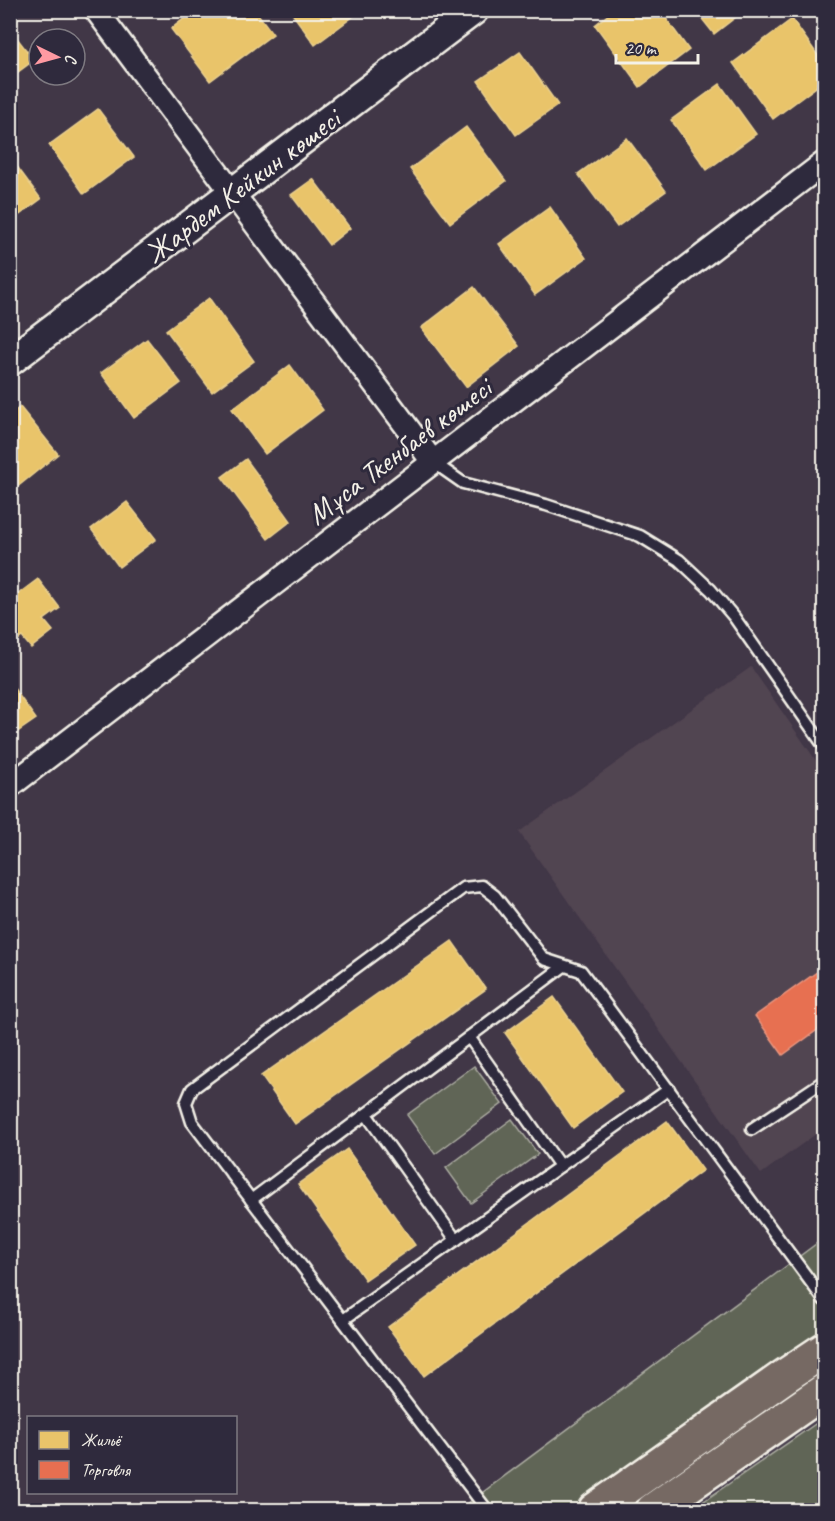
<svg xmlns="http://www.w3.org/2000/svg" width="835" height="1521" viewBox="0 0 835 1521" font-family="Caveat,sans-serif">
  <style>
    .built { fill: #514451 }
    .green { fill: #616557; stroke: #aaaba0; stroke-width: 1.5 }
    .homes { fill: #e9c46a; stroke: #ecd290; stroke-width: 1.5 }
    .shops { fill: #e76f51; stroke: #eb967e; stroke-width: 1.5 }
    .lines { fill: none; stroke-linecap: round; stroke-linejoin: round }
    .service-casing { stroke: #f4f1e8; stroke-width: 15 }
    .minor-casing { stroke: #f4f1e8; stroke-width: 27 }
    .tertiary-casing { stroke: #f4f1e8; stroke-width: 33 }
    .primary-casing { stroke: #f4f1e8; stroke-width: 38 }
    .service { stroke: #2f2a3d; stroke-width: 10 }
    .minor { stroke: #2f2a3d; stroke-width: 22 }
    .tertiary { stroke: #2f2a3d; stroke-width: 28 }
    .primary { stroke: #766964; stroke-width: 33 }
    .labels { text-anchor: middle; stroke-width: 6; stroke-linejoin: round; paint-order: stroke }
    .street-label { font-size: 30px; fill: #f4f1e8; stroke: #2f2a3d }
  </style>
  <rect width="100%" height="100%" fill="#413747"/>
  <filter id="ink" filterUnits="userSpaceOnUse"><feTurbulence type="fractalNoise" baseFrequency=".0167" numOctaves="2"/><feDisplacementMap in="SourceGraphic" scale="12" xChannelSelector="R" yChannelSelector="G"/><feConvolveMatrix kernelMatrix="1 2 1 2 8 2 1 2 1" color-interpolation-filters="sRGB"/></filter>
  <g filter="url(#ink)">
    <path class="built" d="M751 667 824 772V1128L761 1174 519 832Z"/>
    <g class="green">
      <path d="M474 1066 502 1104 435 1154 407 1115Z"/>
      <path d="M512 1119 538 1154 471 1203 446 1168Z"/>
      <path d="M824 1238V1329L569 1510H459Z"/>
      <path d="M824 1418V1510H691Z"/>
    </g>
    <g class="homes">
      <path d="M195 10H255L273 34 210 81 171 29Z"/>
      <path d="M292 10H362L315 45 291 12Z"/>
      <path d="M614 10H660L689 50 640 87 595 25Z"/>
      <path d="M695 10H745L714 34Z"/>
      <path d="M792 19 824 64V81L773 119 733 63Z"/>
      <path d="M10 29 34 60 10 78Z"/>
      <path d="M520 52 558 105 516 135 478 81Z"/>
      <path d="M720 84 756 134 707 170 671 120Z"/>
      <path d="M98 109 134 157 84 194 49 145Z"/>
      <path d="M466 127 506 181 450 223 410 169Z"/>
      <path d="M627 138 666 191 617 227 578 174Z"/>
      <path d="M10 157 41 199 10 222Z"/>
      <path d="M313 179 350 228 329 245 291 195Z"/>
      <path d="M550 207 586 258 535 295 499 244Z"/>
      <path d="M474 287 519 346 466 387 421 328Z"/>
      <path d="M209 298 254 361 212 392 166 330Z"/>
      <path d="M147 339 181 383 134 418 101 373Z"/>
      <path d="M290 365 323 410 265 454 232 409Z"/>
      <path d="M20 407 58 454 16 488 10 482V415Z"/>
      <path d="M246 459 291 521 268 539 222 477Z"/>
      <path d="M127 502 156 539 119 567 91 529Z"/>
      <path d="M38 579 60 608 44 620 53 631 31 648 22 637 10 646V600Z"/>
      <path d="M10 683 36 719 10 737Z"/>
      <path d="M452 941 486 989 295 1124 261 1076Z"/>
      <path d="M554 997 622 1092 573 1128 505 1033Z"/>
      <path d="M667 1121 703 1170 424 1376 388 1327Z"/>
      <path d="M347 1149 415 1245 365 1280 298 1184Z"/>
    </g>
    <path class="shops" d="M824 967V1025L783 1055 755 1016Z"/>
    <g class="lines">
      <g class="service-casing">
        <g id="service">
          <path d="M433 462 463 483 546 505 640 536 679 560 711 590 734 617 824 746"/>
          <path d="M469 1037 560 1166"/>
          <path d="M366 1114 456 1240"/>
          <path d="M752 1129 824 1081"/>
          <path d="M251 1200 564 966"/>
          <path d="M343 1320 669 1089"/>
          <path d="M487 1510 192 1122 186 1103 192 1089 463 888 482 886 495 896 544 959 581 971 824 1300"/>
        </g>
      </g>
      <g class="minor-casing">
        <g id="minor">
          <path d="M96 10 433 462"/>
          <path d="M10 786 824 163"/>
        </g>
      </g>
      <g class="tertiary-casing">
        <path id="tertiary" d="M10 361 474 10"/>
      </g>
      <g class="primary-casing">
        <g id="primary">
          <path d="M595 1510 785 1376 824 1350"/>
          <path d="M653 1510 824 1391"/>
        </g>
      </g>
      <use href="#service" class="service"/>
      <use href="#minor" class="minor"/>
      <use href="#tertiary" class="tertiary"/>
      <use href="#primary" class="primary"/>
    </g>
  </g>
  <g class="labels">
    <g class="street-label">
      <text transform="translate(242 186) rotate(-37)" y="10">Жардем Кейкин көшесі</text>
      <text transform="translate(399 451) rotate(-37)" y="10">Мұса Ткенбаев көшесі</text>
    </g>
  </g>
  <rect width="835" height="1521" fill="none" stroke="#2f2a3d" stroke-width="36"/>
  <rect x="18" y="18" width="799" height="1485" fill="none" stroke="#f4f1e8" stroke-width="2" filter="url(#ink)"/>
  <rect x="27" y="1416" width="210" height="78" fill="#2f2a3d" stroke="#7e7a81" stroke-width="1.5"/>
  <rect x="39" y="1431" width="30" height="18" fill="#e9c46a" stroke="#7e7a81" stroke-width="1.5"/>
  <text x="81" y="1446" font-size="18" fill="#f4f1e8">Жильё</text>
  <rect x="39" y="1461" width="30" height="18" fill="#e76f51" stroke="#7e7a81" stroke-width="1.5"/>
  <text x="81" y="1476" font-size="18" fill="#f4f1e8">Торговля</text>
  <g transform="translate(57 57) rotate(95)"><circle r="28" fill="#2f2a3d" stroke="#7e7a81" stroke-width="1.5"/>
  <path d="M0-4.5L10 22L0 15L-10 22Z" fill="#ff9aa2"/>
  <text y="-9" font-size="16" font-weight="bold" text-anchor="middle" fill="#f4f1e8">С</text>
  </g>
  <path d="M616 54v9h82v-9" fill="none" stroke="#f4f1e8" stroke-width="3"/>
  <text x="625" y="54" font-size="18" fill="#f4f1e8" stroke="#2f2a3d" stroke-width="4.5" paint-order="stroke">20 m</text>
</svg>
